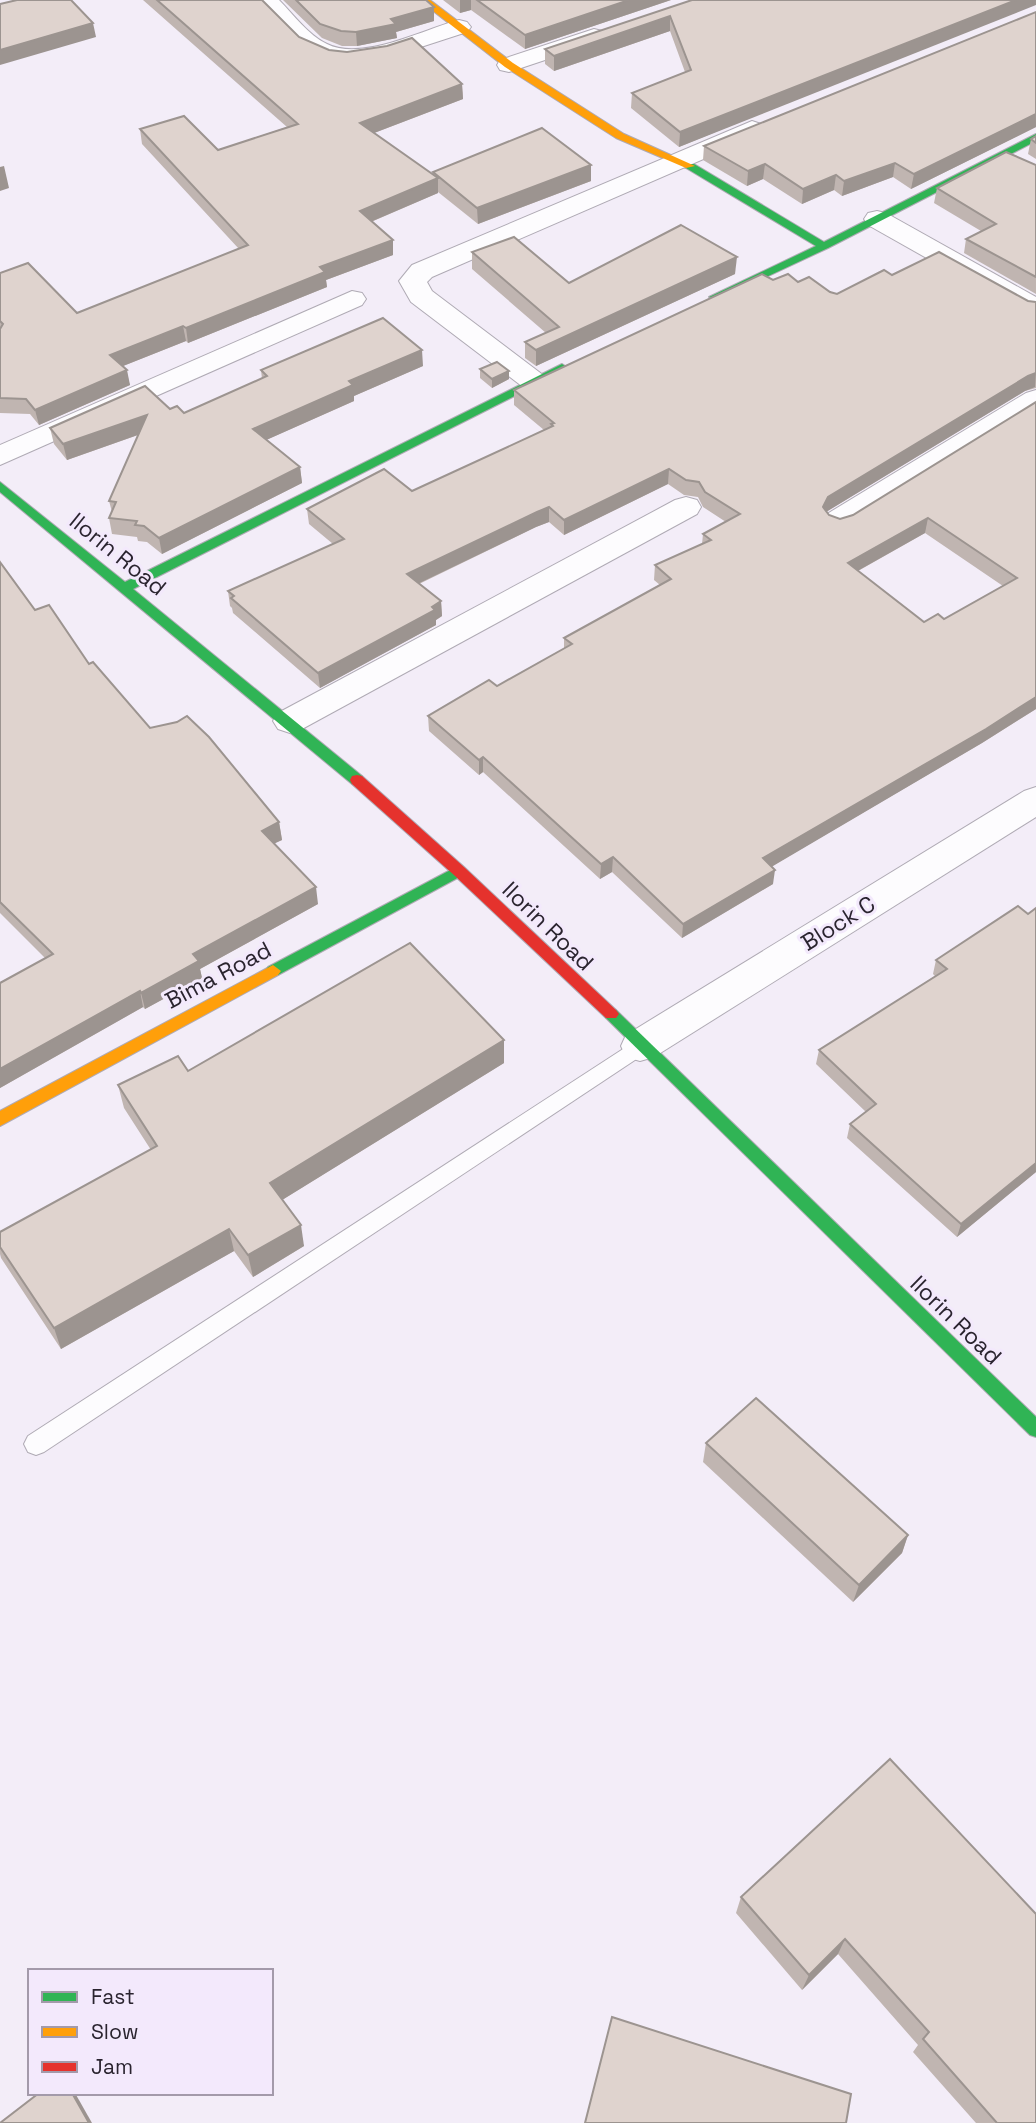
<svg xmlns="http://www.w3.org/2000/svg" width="1036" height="2123" viewBox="0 0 1036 2123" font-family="'Space Grotesk',sans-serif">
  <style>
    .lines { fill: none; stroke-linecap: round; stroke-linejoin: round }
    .lane-casing { stroke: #afaab4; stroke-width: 2 }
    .street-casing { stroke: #afaab4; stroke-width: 2 }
    .fast-casing { stroke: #afaab4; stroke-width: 2 }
    .slow-casing { stroke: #afaab4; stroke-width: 2 }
    .jam-casing { stroke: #afaab4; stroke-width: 2 }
    .lane { fill: #fdfcfe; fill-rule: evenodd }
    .street { fill: #fdfcfe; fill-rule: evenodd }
    .fast { fill: #30b455; fill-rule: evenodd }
    .slow { fill: #ff9f0a; fill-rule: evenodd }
    .jam { fill: #e5322d; fill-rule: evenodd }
    .wall { fill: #c0b5b1; fill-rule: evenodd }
    .shaded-wall { fill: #9c9490 }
    .building { fill: #dfd3ce; stroke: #9c9490; stroke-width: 2; fill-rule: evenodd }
    .labels { text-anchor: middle; stroke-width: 6; stroke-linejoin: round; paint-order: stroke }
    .street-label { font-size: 23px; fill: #2a242f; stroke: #f3e9fc }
  </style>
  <rect width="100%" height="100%" fill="#f3edf8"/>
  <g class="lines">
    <g class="lane-casing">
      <path id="lane" d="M640 1038 647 1040 650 1046 647 1052 44 1452 36 1455 28 1452 24 1444 28 1436Z"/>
    </g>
    <g class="street-casing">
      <g id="street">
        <path d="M253 0H279C294 15 308 35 327 44 362 62 424 29 459 20L467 22 471 27 467 32 387 58 348 64 331 62 301 49Z"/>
        <path d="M594 29 602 31 606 36 602 41 509 72 500 70 497 65 500 60Z"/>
        <path d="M752 121 761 124 765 129 761 134 432 277 427 282 432 291 543 375 547 381 543 387 533 390 523 387 411 302 399 281 412 265Z"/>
        <path d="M877 211 886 213 1036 297V316L1026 314 868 225 864 219 868 213Z"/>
        <path d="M352 291 362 293 366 299 362 305 0 465V445Z"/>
        <path d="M1036 390V412L849 528 838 531 827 528 823 521 827 514 1026 393Z"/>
        <path d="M686 497 697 500 701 507 697 514 302 729 290 733 278 729 273 721 278 713 675 500Z"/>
        <path d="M1036 787V817L654 1057 640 1061 626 1057 621 1046 626 1035 1024 791Z"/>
      </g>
    </g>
    <g class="fast-casing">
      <g id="fast">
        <path d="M1036 134V141L828 248 719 299 709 297 816 246 686 168V164H694L824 242Z"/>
        <path d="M562 364 568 368 566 370 133 589 362 776 364 780 357 785 352 784 0 492V482L125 582Z"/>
        <path d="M458 866 465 871 463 875 278 975H268L265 971 268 967Z"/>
        <path d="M611 1008 616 1010 1036 1417V1437L1030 1435 606 1018 603 1014 606 1010Z"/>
      </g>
    </g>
    <g class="slow-casing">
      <g id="slow">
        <path d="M419 0H430L513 63 624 134 695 166 686 168 616 138 505 67Z"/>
        <path d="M273 965 281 971 278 975 0 1126V1111Z"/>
      </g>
    </g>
    <g class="jam-casing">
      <path id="jam" d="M357 775 362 776 464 867 616 1010 619 1014 616 1018H606L454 875 352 784 350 780 352 776Z"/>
    </g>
    <use href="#lane" class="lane"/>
    <use href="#street" class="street"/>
    <use href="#fast" class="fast"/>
    <use href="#slow" class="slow"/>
    <use href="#jam" class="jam"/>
  </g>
  <g class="wall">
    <path d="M143 0H262L299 37 329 50 462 84 463 99 374 133 433 175V172L591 165V181L478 224 438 192V193L371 222 393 240V255L326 280 327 287 188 343 186 341 123 366 130 385 39 425 30 414 0 413V273L77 313 239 249 142 144 140 129 218 150 287 127Z"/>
    <path d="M283 0H426L434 21 396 32 397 38 357 46H342L322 38Z"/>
    <path d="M443 0H671L525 49 471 10 460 13Z"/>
    <path d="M692 0H1036L679 147 631 108 632 93 685 72 670 31 554 71 545 64V49Z"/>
    <path d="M1036 12V127L911 189 893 177 842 196 834 190 802 204 763 179 747 186 703 160 704 146Z"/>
    <path d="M1036 136V159L1028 154 1031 139Z"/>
    <path d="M1036 165V294L964 253 966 239 981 231 934 203 937 188Z"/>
    <path d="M472 252 569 283 735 274 536 366 525 358V342L546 333 472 269Z"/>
    <path d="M892 275 1036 302V388L1025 391 826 512 829 515 840 519 853 515 1036 402V709L982 743 772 866 773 884 682 938 612 872 600 879 483 772 479 775 429 731 428 716 497 686 564 649V638L660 585 654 580 655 565 702 544 703 534 726 522 703 507 698 497 684 495 668 484 564 535 549 522 536 527 419 584 441 601 442 616 436 620V625L320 688 233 613 232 608 230 606 228 591 333 544 309 524 307 509 412 491 544 430 514 405V390L773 280 798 282 837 294ZM925 533 1003 586 944 619 924 622 858 571Z"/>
    <path d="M423 366 354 396V401L266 440 300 467 302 483 162 554 147 542 138 541 137 537 112 534 109 518 112 512 109 501 138 435 67 460 54 444 50 428 170 409 184 413 262 379 261 370Z"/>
    <path d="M480 369 509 379 492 388 480 378Z"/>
    <path d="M0 562 35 610 150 728 279 822 282 840 274 843 318 904 200 969 202 978 145 1009 143 1007 0 1088V983L45 958 0 913Z"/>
    <path d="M1036 908V1172L957 1237 847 1138 850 1124 866 1112 816 1064 819 1050 935 976 933 974 936 960 1028 914Z"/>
    <path d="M504 1063 282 1200 304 1246 253 1277 234 1251 61 1349 1 1258 0 1254V1232L151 1150 124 1108 118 1085 188 1071Z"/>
    <path d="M706 1443 908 1535 902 1553 853 1602 703 1462Z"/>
    <path d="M741 1897 1036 1914V2123H976L913 2052 918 2045 838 1954 802 1990 736 1913Z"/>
  </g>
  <g class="shaded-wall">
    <path d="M460 0H471V10L460 13Z"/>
    <path d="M629 0H671L525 49V35Z"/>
    <path d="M1016 0H1036V5L679 147 680 132Z"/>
    <path d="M434 7V21L396 32 397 38 357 46 356 32 391 19Z"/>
    <path d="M670 16V31L554 71V56Z"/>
    <path d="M93 23 96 37 0 65V50Z"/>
    <path d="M462 84 463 99 361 138 360 123Z"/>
    <path d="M1036 114V127L911 189 914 174Z"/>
    <path d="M895 163 893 177 842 196 844 181Z"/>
    <path d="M765 164 763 179 747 186 748 171Z"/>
    <path d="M591 165V181L478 224 477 208Z"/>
    <path d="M4 166 9 188 0 191V167Z"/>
    <path d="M836 175 834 190 802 204 803 189Z"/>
    <path d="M438 178V193L361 226 360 211Z"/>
    <path d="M393 240V255L326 280 327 287 188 343 186 328 320 267Z"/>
    <path d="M737 257 735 274 536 366V350Z"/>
    <path d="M183 326 186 341 113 370 110 355Z"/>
    <path d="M422 350 423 366 354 396V401L255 445 253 429 349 381Z"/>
    <path d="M127 370 130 385 39 425 35 410Z"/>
    <path d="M509 371V379L492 388V379Z"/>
    <path d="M1036 373 1035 387 1025 391 826 512 823 507 828 497 1028 376Z"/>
    <path d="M147 415 149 431 67 460 63 444Z"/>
    <path d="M300 467 302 483 162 554 159 538Z"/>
    <path d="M669 469 668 484 564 535V520Z"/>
    <path d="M549 507V522L536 527 407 589V574L537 512Z"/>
    <path d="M928 518 925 533 845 578 848 563Z"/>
    <path d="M441 601 442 616 436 620V625L320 688 318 673Z"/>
    <path d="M1036 697V709L982 743 761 873 763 858Z"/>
    <path d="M483 757V772L479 775V760Z"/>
    <path d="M279 822 282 840 265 848 262 831Z"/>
    <path d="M613 857 612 872 600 879 601 864Z"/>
    <path d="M775 870 773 884 682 938 683 924Z"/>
    <path d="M316 887 318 904 200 969 202 978 145 1009 141 993 193 954Z"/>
    <path d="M140 991 143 1007 0 1088V1069Z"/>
    <path d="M504 1040V1063L274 1205 270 1183Z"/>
    <path d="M1036 1163V1172L957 1237 961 1224Z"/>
    <path d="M301 1225 304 1246 253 1277 248 1255Z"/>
    <path d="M229 1229 234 1251 61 1349 54 1328Z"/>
    <path d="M908 1535 902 1553 853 1602 859 1585Z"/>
    <path d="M845 1939 838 1954 802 1990 809 1975Z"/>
    <path d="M72 2093H75L92 2123H89Z"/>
  </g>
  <g class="building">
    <path d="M17 0H71L93 23 0 50V4Z"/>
    <path d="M157 0H262L299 37 329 50 347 52 387 46 412 38 462 84 360 123 438 178 360 211 393 240 320 267 325 272 186 328 183 326 110 355 127 370 35 410 26 399 0 398V329L3 324 0 321V273L28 263 77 313 248 245 140 129 184 116 218 150 298 124Z"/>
    <path d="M296 0H426L434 7 391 19 396 24 356 32 341 31 320 24Z"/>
    <path d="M477 0H629L525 35Z"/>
    <path d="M692 0H1016L680 132 632 93 691 70 670 16 554 56 545 49Z"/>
    <path d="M1036 12V114L914 174 895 163 844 181 836 175 803 189 765 164 748 171 704 146Z"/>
    <path d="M542 128 591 165 477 208 433 172Z"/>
    <path d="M1036 136V143L1031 139Z"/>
    <path d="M1006 152 1036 165V277L966 239 996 224 937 188Z"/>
    <path d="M681 225 737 257 536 350 525 342 559 327 472 252 514 237 569 283Z"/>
    <path d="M939 252 1028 301 1036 302V373L1028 376 828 497 823 507 829 515 840 519 853 515 1036 402V697L986 729 763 858 775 870 683 924 613 857 601 864 483 757 479 760 428 716 489 680 497 686 572 644 564 638 671 579 655 565 711 540 703 534 740 514 705 492 699 482 686 480 669 469 564 520 549 507 537 512 407 574 441 601 432 607 435 610 318 673 231 598 234 596 228 591 344 539 307 509 384 469 412 491 553 426 551 424 554 423 514 390 762 274 773 280 788 274 798 282 809 277 830 292 837 294 884 270 892 275ZM928 518 1017 578 944 619 938 614 924 622 848 563Z"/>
    <path d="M383 318 422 350 349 381 353 385 253 429 300 467 159 538 144 526 135 525 137 521 109 518 116 502 109 501 147 415 63 444 50 428 145 386 170 409 177 406 184 413 267 376 261 370Z"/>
    <path d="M497 362 509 371 492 379 480 369Z"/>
    <path d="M0 562 35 610 49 605 89 664 93 662 150 728 177 722 187 716 209 737 279 822 262 831 316 887 193 954 199 961 141 993 140 991 0 1069V983L53 954 0 902Z"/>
    <path d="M1018 906 1028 914 1036 908V1163L961 1224 850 1124 876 1104 819 1050 947 969 936 960Z"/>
    <path d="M410 943 504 1040 270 1183 301 1225 248 1255 229 1229 54 1328 0 1247V1232L157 1146 118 1085 178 1056 188 1071Z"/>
    <path d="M756 1398 908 1535 859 1585 706 1443Z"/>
    <path d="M890 1759 1036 1914V2123H997L923 2039 929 2032 845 1939 809 1975 741 1897Z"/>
    <path d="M612 2017 851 2094 846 2123H585Z"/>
    <path d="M39 2093H72L89 2123H0Z"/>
  </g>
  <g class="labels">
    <g class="street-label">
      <text transform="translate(118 554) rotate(39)" y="8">Ilorin Road</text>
      <text transform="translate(838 923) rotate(-32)" y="8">Block C</text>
      <text transform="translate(548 926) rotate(44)" y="8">Ilorin Road</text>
      <text transform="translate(218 975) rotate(-28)" y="8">Bima Road</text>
      <text transform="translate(956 1320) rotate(44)" y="8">Ilorin Road</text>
    </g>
  </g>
  <rect x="28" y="1969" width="245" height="126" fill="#f3e9fc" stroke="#a39aaa" stroke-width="2"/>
  <rect x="42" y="1992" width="35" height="10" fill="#30b455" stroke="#a39aaa" stroke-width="2"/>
  <text x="91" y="2004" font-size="21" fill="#2a242f">Fast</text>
  <rect x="42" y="2027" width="35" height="10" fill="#ff9f0a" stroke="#a39aaa" stroke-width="2"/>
  <text x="91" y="2039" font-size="21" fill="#2a242f">Slow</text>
  <rect x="42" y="2062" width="35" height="10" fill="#e5322d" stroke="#a39aaa" stroke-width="2"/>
  <text x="91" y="2074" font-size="21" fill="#2a242f">Jam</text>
</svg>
